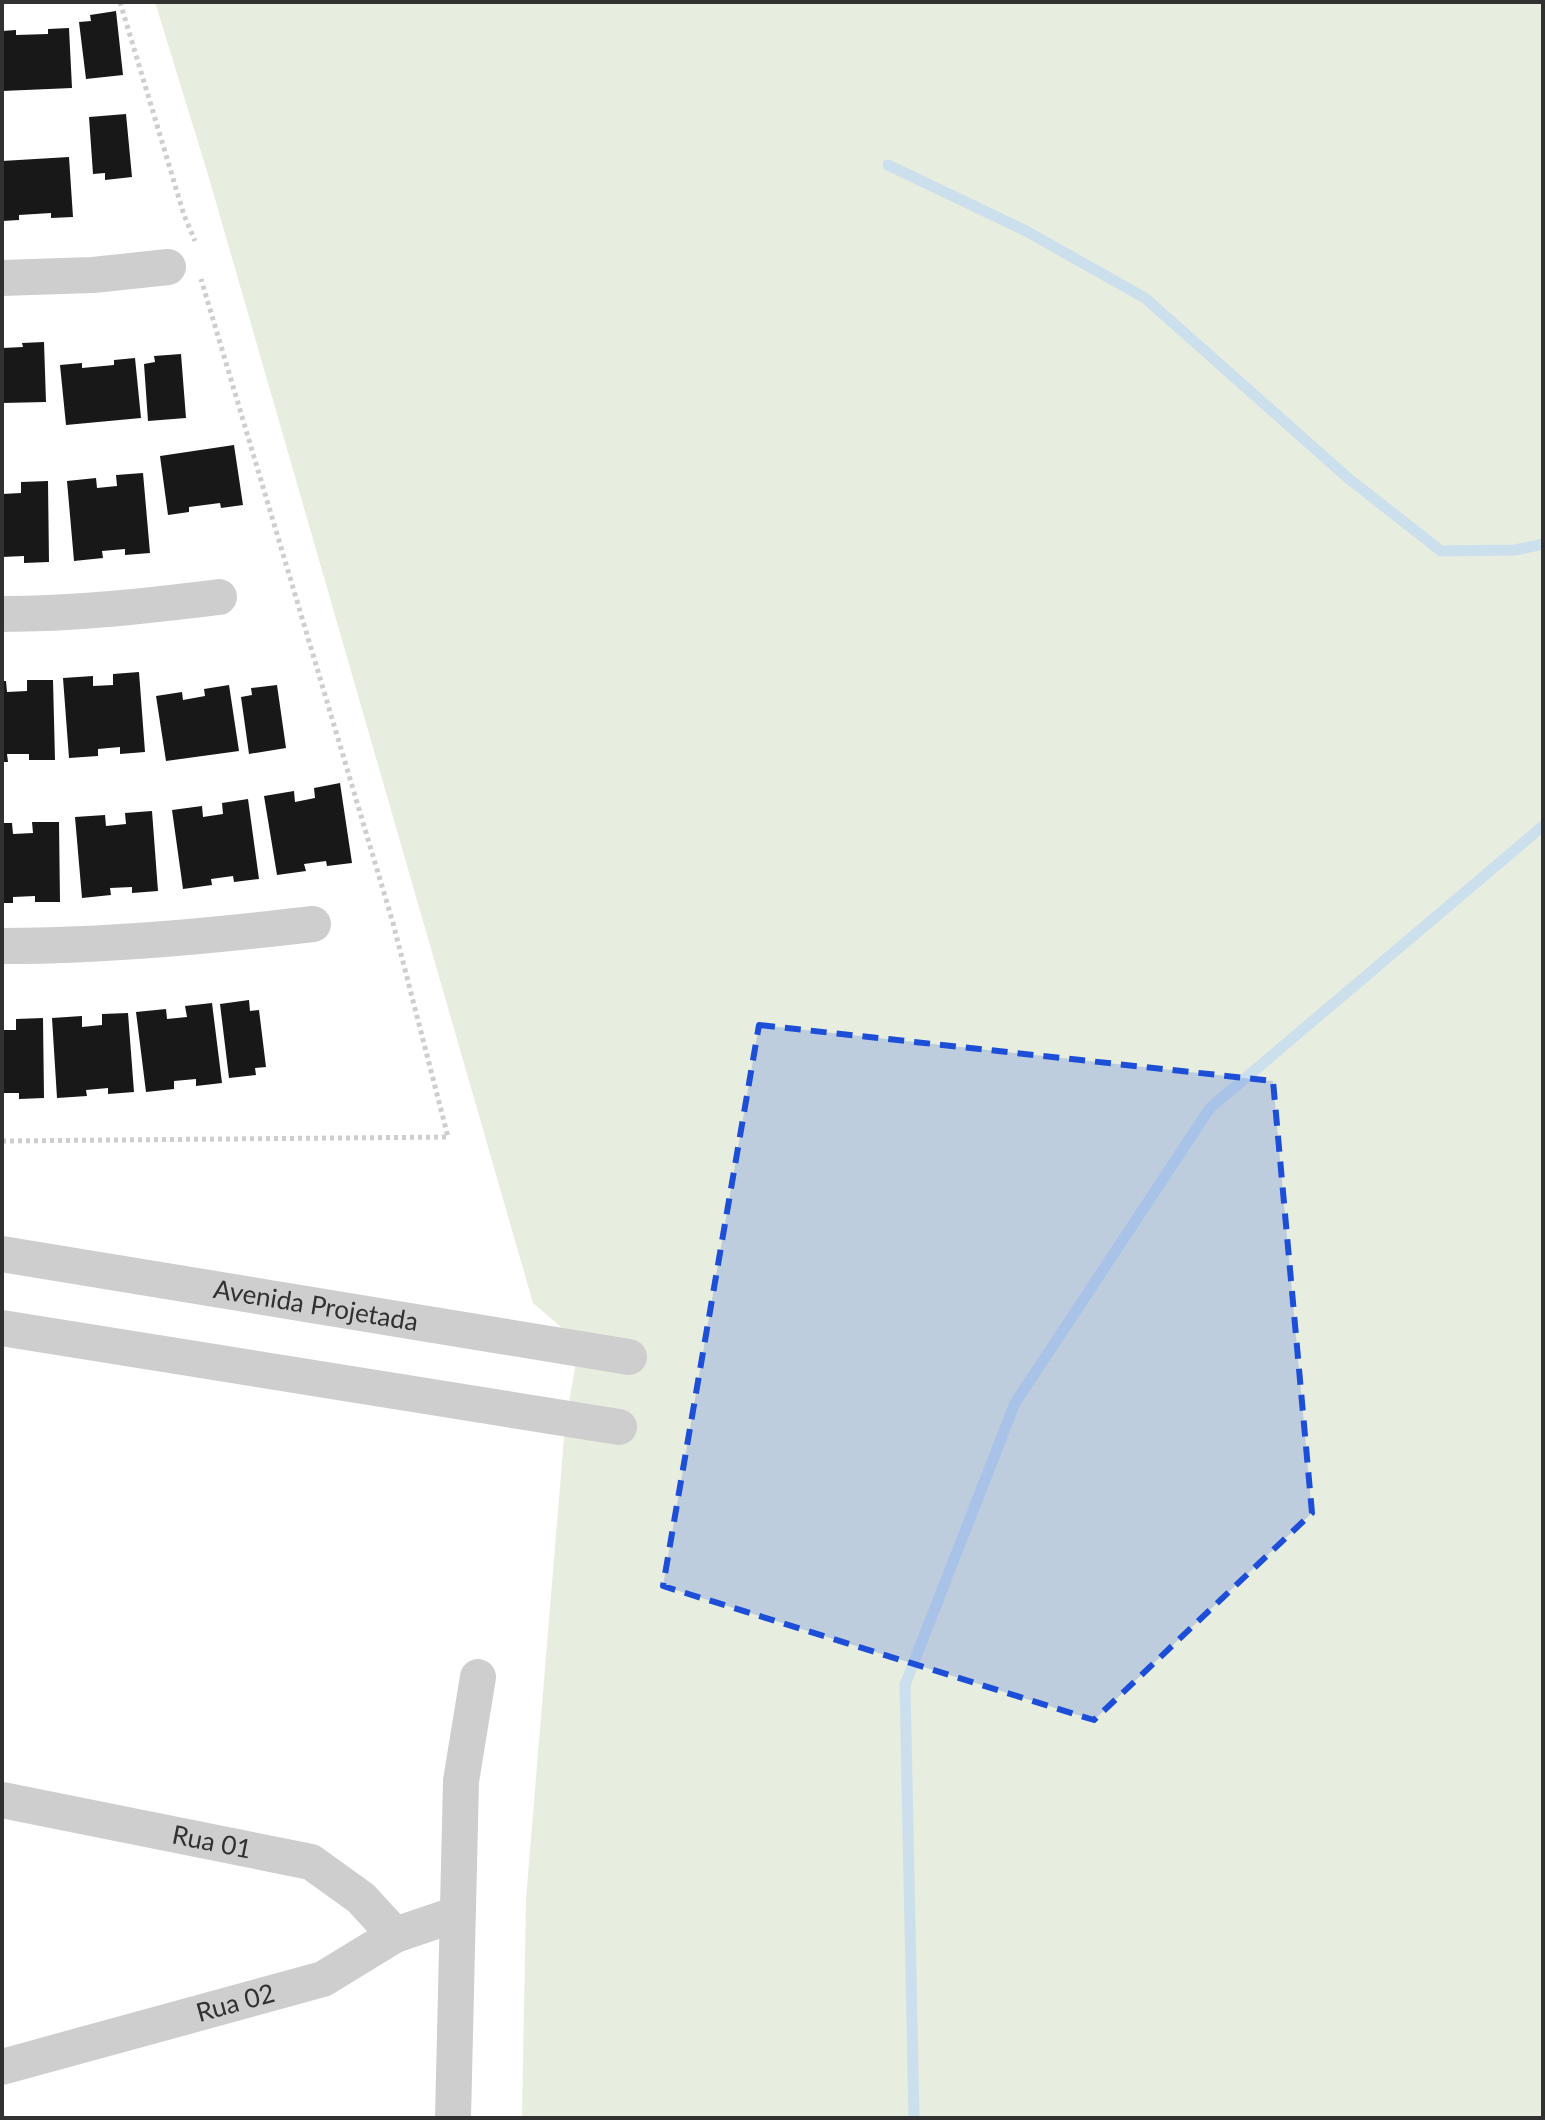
<svg xmlns="http://www.w3.org/2000/svg" width="1545" height="2120" viewBox="0 0 1545 2120" font-family="Lato,sans-serif">
  <style>
    .green { fill: #e7eddf }
    .lines { fill: none; stroke-linecap: round; stroke-linejoin: round }
    .stream { stroke: #ccdfec; stroke-width: 11 }
    .building { fill: #181818 }
    .path { stroke: #cecece; stroke-width: 5; stroke-dasharray: 4 4; stroke-linecap: butt }
    .minor { stroke: #cecece; stroke-width: 36 }
    .marked { fill: #1d4ed8; fill-opacity: 0.2; stroke: #1d4ed8; stroke-width: 6; stroke-dasharray: 16 10; stroke-linejoin: round }
    .labels { text-anchor: middle; stroke-width: 8; stroke-linejoin: round; paint-order: stroke }
    .street-label { font-size: 26px; fill: #313131; stroke: #fff }
  </style>
  <rect width="100%" height="100%" fill="#fff"/>
  <path class="green" d="M155 2H1543V2118H522L526 1899 565 1426 577 1356 560 1326 533 1303 209 178Z"/>
  <g class="lines">
    <g class="stream">
      <path d="M888 165 1026 231 1145 298 1348 478 1441 551 1515 550 1543 544"/>
      <path d="M914 2118 905 1685 1015 1403 1210 1108 1543 826"/>
    </g>
  </g>
  <g class="building">
    <path d="M116 11 123 75 86 79 79 22 91 21 90 15Z"/>
    <path d="M69 28 72 88 2 91V31L16 30V35L48 34V29Z"/>
    <path d="M126 114 132 177 105 180V173L93 174 89 117Z"/>
    <path d="M69 157 73 217 51 218V213L19 215V220L2 221V161Z"/>
    <path d="M44 342 46 402 2 403V348L23 347 22 343Z"/>
    <path d="M181 354 186 418 148 421 144 364 155 362 154 356Z"/>
    <path d="M135 358 141 418 66 425 60 365 82 363V368L114 365V360Z"/>
    <path d="M234 445 243 505 221 508 220 503 189 507V512L168 515 160 456Z"/>
    <path d="M143 473 150 553 125 555V549L102 551 103 558 74 561 67 481 96 478 97 488 117 486 116 475Z"/>
    <path d="M48 481 49 562 24 563V556L2 557V494L21 493V482Z"/>
    <path d="M139 672 145 752 120 754V747L98 749V756L69 758 63 678 93 676V686L113 685V674Z"/>
    <path d="M27 680H53L55 760H29V754H7L8 762H2V681H6L7 692 27 691Z"/>
    <path d="M229 685 239 751 166 761 156 696 182 692 183 700 205 696 204 689Z"/>
    <path d="M277 685 286 748 249 754 241 697 252 695 251 688Z"/>
    <path d="M340 783 352 863 327 866 326 861 304 864 306 871 277 875 264 796 294 791 295 802 315 798 314 788Z"/>
    <path d="M248 799 259 879 234 882 233 876 211 879 212 885 183 889 172 810 202 806 203 817 223 814 222 803Z"/>
    <path d="M152 811 158 891 132 893V887L110 888 111 895 82 898 75 817 105 815 106 826 126 824 125 813Z"/>
    <path d="M32 822H59L60 902H35V896L13 897V903H2V823H12L13 834 33 833Z"/>
    <path d="M249 1000 250 1011 259 1010 266 1067 255 1068 256 1075 229 1078 220 1004Z"/>
    <path d="M212 1003 222 1083 196 1086V1079L174 1081V1089L146 1092 136 1012 166 1009 167 1019 187 1017 185 1006Z"/>
    <path d="M128 1013 134 1092 108 1094V1088L86 1090 87 1096 57 1098 52 1018 82 1016V1027L102 1025V1014Z"/>
    <path d="M43 1018 44 1098 19 1099V1093H2V1030H16V1019Z"/>
  </g>
  <g class="lines">
    <g class="path">
      <path d="M120 2 184 215 195 241"/>
      <path d="M2 1141 448 1137 393 923 201 279"/>
    </g>
    <g class="minor">
      <path d="M2 278 93 275 168 267"/>
      <path d="M2 614C75 614 147 606 219 597"/>
      <path d="M2 946C106 946 210 936 313 924"/>
      <path id="s1" d="M2 1254 629 1357"/>
      <path d="M2 1328 619 1427"/>
      <path id="s2" d="M2 1800 311 1862 361 1898 395 1935"/>
      <path id="s3" d="M2 2067 323 1979 395 1935 457 1914"/>
      <path d="M453 2118 461 1781 478 1677"/>
    </g>
  </g>
  <path class="marked" d="M759 1025 1273 1081 1312 1513 1094 1720 663 1586Z"/>
  <g class="labels">
    <g class="street-label">
      <text dy="9" stroke="none"><textPath href="#s1" startOffset="318">Avenida Projetada</textPath></text>
      <text dy="9" stroke="none"><textPath href="#s2" startOffset="214">Rua 01</textPath></text>
      <text dy="9" stroke="none"><textPath href="#s3" startOffset="242">Rua 02</textPath></text>
    </g>
  </g>
  <rect width="1545" height="2120" fill="none" stroke="#313131" stroke-width="8"/>
</svg>
